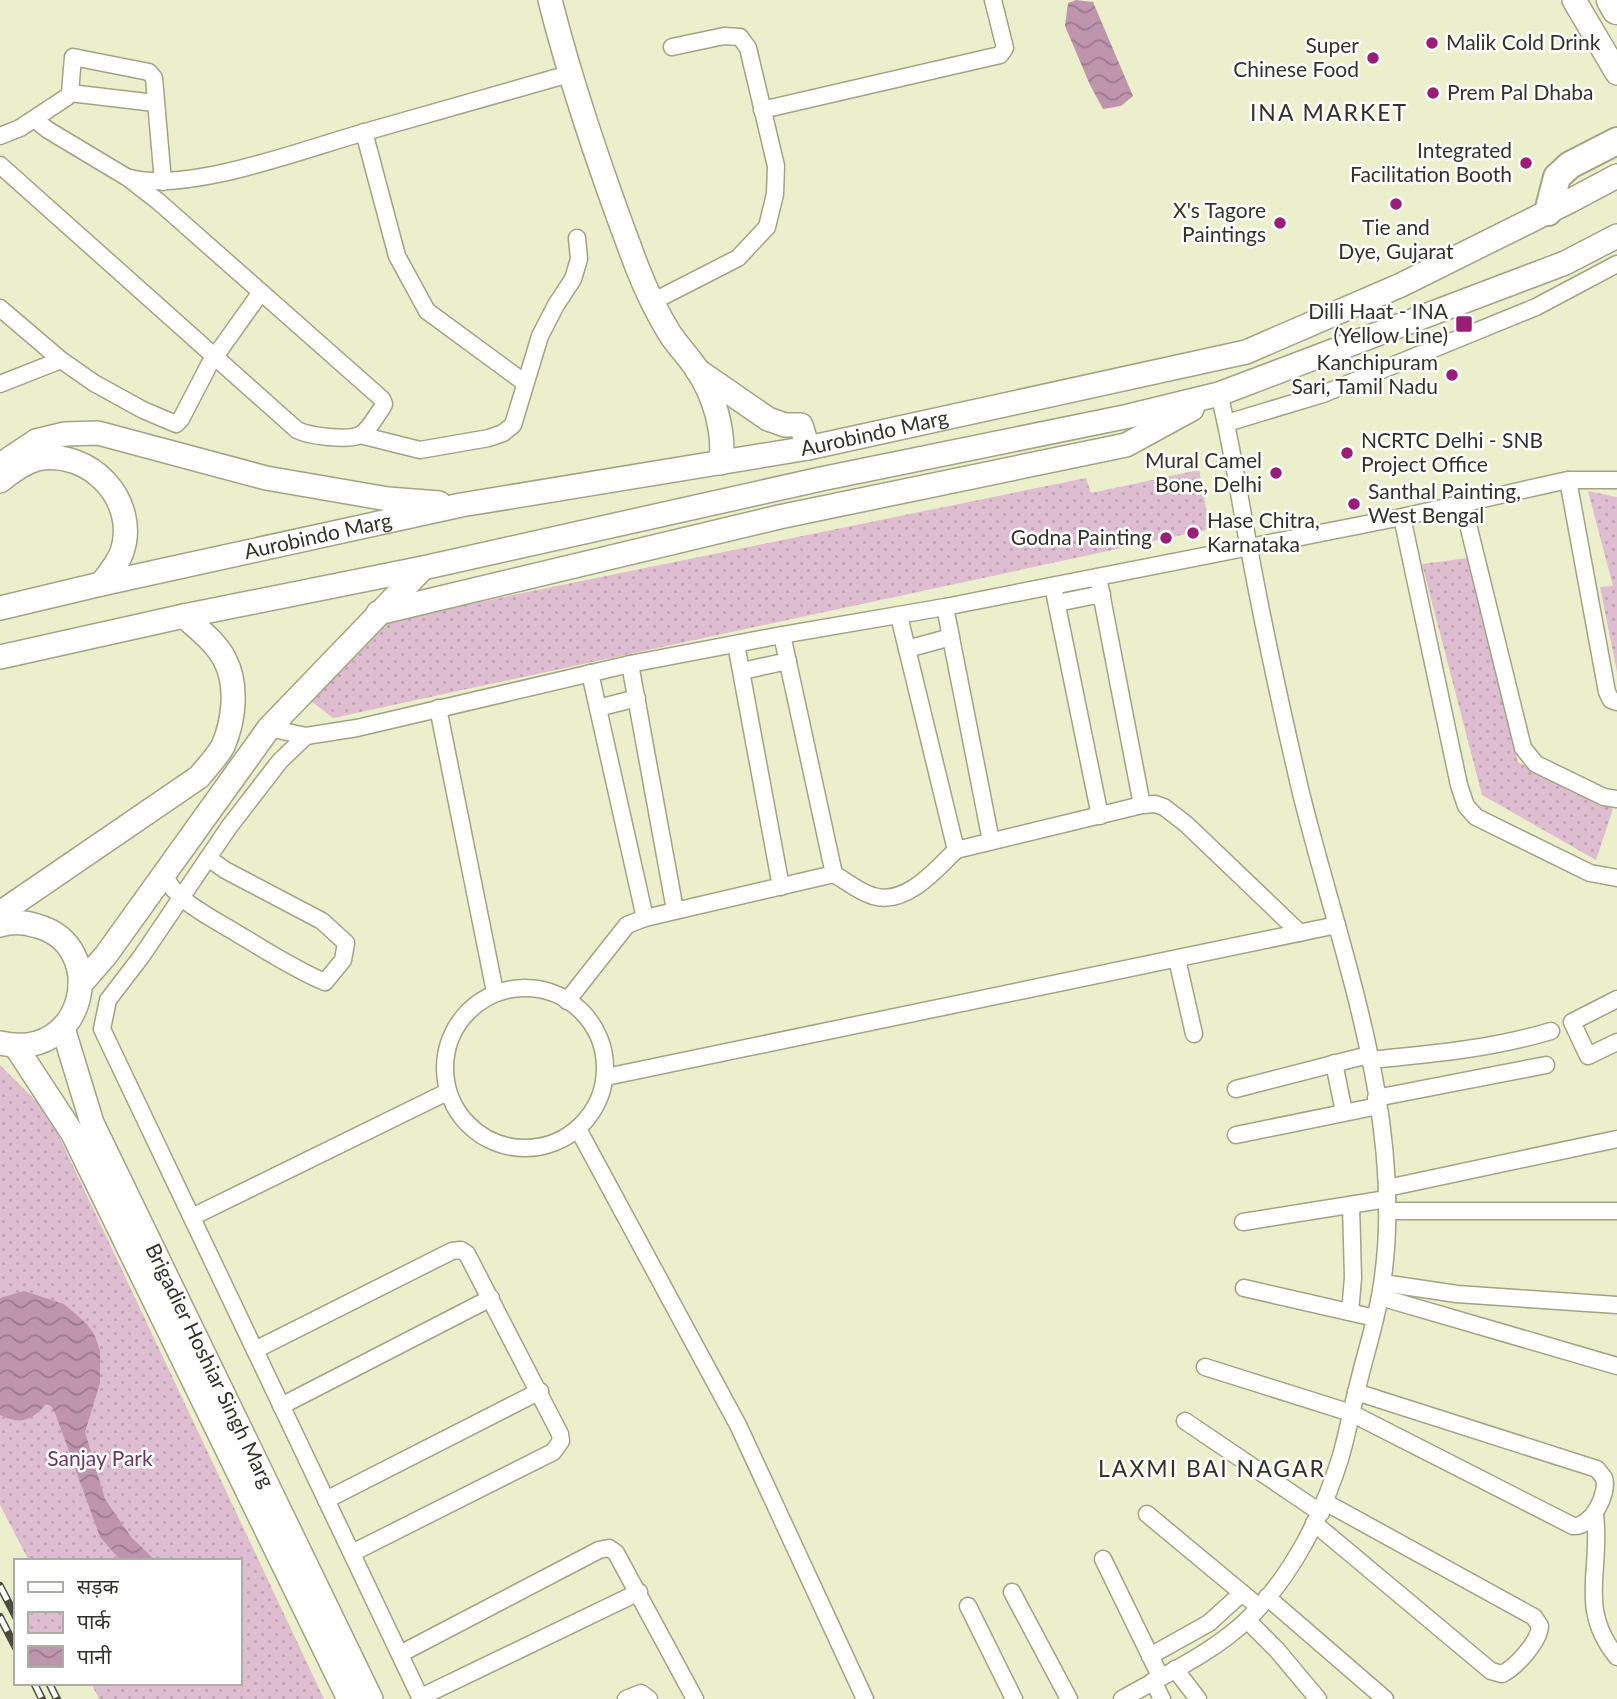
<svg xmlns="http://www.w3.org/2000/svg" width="1617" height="1699" viewBox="0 0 1617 1699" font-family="Lato,'Noto Sans Devanagari',sans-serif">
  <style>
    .park { fill: url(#park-dots) }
    .water { fill: url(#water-waves) }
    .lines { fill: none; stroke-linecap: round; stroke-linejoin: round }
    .street-casing { stroke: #a1a382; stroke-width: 19 }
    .secondary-casing { stroke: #a1a382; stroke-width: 26 }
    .primary-casing { stroke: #a1a382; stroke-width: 30 }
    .highway-casing { stroke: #a1a382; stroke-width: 33 }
    .street { stroke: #fff; stroke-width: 16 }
    .secondary { stroke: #fff; stroke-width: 23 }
    .primary { stroke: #fff; stroke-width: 26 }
    .highway { stroke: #fff; stroke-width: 30 }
    .rail-casing { stroke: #4a4c3c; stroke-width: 8 }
    .rail { stroke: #fff; stroke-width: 5; stroke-dasharray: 16; stroke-linecap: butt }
    .poi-dot { fill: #9a1e76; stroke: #fff; stroke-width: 2.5 }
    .labels { text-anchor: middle; stroke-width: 5; stroke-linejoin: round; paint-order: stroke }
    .poi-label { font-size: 21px; fill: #323326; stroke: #fff; text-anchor: end }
    .street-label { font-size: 21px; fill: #323326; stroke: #fff }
    .park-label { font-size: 21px; fill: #6d3759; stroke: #fff }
    .neighbourhood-label { font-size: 23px; letter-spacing: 2px; fill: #323326; stroke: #fff }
  </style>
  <defs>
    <pattern id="park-dots" width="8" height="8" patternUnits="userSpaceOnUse" patternTransform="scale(1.75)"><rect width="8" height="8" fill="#dfbdd1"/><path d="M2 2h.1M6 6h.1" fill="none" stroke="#c0a3b3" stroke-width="1.8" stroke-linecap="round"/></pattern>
    <pattern id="water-waves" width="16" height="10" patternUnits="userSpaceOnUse" patternTransform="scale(1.75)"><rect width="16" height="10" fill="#be95ad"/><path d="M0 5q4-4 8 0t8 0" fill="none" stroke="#9b7a8d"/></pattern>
  </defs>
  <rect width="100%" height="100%" fill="#ecefcc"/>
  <g class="park">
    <path d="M1199 470 1210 529 333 718 312 702 386 621 1086 478 1091 493Z"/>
    <path d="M1588 491 1617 497V672L1600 587 1613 586Z"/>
    <path d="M1468 558 1518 762 1613 809 1596 860 1482 795 1422 564Z"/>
    <path d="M0 1065 48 1113 324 1699H99L91 1683H240V1561H29L0 1505Z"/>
  </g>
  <g class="water">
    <path d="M1076 0 1093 2 1133 96 1121 106 1103 109 1090 85 1065 26 1068 3Z"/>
    <path d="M24 1291 64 1304 87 1324 95 1336 100 1351V1383L85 1432 105 1499 131 1537 156 1561H121L100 1537 55 1413 51 1406 46 1404C32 1421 19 1425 0 1415V1298Z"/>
  </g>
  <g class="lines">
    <g class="street-casing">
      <g id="street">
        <path d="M70 93 155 103"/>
        <path d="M762 110 1000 55 1005 48 993 0"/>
        <path d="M364 132 397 256 427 311 525 383"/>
        <path d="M0 136 20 128 67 97 70 93 73 57 149 72 154 78 163 182"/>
        <path d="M0 165 297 430C309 436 348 441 360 435 369 430 376 416 382 408L384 404 382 399 159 202 128 178 48 130 34 119"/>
        <path d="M130 178C187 193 300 151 358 134 428 114 498 94 569 74"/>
        <path d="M652 302 738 258 767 227 775 194 776 166 748 48 740 37 724 36 672 47"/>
        <path d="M0 308 61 360 94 383 143 410 176 424 181 419 209 365 261 292"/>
        <path d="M0 384 61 360"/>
        <path d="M1227 423 1323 394 1536 307 1617 264"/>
        <path d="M360 435 420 450 489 438 503 433 513 425 540 336 556 305 573 279 579 259 577 238"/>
        <path d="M1568 480 1607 692 1611 700 1617 702"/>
        <path d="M1463 504 1523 748 1536 764 1604 797 1617 799"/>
        <path d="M1402 517 1459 785 1466 806 1476 817 1590 873 1617 878"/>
        <path d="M1098 577 1142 805"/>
        <path d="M1053 586 1100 816"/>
        <path d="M1057 603 1102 594"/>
        <path d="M945 607 991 841"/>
        <path d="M899 616 956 850 1142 805 1155 804 1164 807 1186 824 1300 933"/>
        <path d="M736 644 781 887"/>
        <path d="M907 649 951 637"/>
        <path d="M630 664 675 910"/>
        <path d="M742 671 788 661"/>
        <path d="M590 673 645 918 834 874 782 635"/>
        <path d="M438 708 495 992"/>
        <path d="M598 708 637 698"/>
        <path d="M269 728 306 736 357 728 630 664 782 635 945 607 1402 517 1568 480H1617"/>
        <path d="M306 736 280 761 229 827 141 957 108 1000 102 1029 421 1699"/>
        <path d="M164 872C170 899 216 920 238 934 267 951 294 969 325 982L343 960 346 943 322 921 225 870 208 858"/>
        <path d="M834 874C846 881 859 892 873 896 905 906 935 871 956 850"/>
        <path d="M1177 959 1194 1034"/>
        <circle cx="525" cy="1068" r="80"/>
        <path d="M1617 999 1572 1022 1588 1056 1617 1042"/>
        <path d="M567 1001 627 925 645 918"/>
        <path d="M1369 1060C1431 1054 1491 1049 1551 1031"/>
        <path d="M1334 1063 1344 1112"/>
        <path d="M606 1077 1337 925"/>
        <path d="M1236 1089 1368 1055"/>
        <path d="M1376 1098 1546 1065"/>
        <path d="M578 1129 738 1425 865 1699"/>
        <path d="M1236 1135 1378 1106"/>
        <path d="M1387 1188 1617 1139"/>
        <path d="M1387 1211H1617"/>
        <path d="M192 1217 447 1092"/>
        <path d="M1243 1222 1387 1199"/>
        <path d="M1383 1283 1457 1294 1617 1305"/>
        <path d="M1244 1288 1375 1318"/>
        <path d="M1380 1297 1617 1366"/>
        <path d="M1350 1312 1353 1278 1351 1205"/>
        <path d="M255 1350 452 1251 461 1250 467 1254 560 1434 561 1441 553 1452 352 1553"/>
        <path d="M1205 1367 1351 1413 1573 1526C1591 1528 1609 1494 1604 1478 1602 1475 1599 1472 1597 1469L1356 1392"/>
        <path d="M281 1406 491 1298"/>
        <path d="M1185 1421 1321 1513"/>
        <path d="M326 1500 540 1391"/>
        <path d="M1147 1514 1259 1607"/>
        <path d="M1595 1515C1602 1571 1577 1608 1617 1657"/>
        <path d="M1314 1523 1491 1671 1502 1674C1516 1667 1539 1642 1540 1626L1534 1617 1325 1502"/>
        <path d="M1103 1559 1160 1676"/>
        <path d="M1012 1592 1069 1699"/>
        <path d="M1267 1597 1385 1699"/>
        <path d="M968 1606 1014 1699"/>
        <path d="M1247 1620 1277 1650 1318 1699"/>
        <path d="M400 1654 599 1550 609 1548 616 1553 695 1699"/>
        <path d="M1150 1656 1209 1623 1242 1593"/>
        <path d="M1175 1669 1198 1699"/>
        <path d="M1153 1681 1162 1699"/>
        <path d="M421 1697 639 1592"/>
        <path d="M626 1699 641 1693 649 1699"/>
        <path d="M1122 1699C1164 1675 1213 1653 1248 1619 1292 1576 1322 1516 1340 1459 1347 1436 1351 1412 1357 1389 1365 1354 1377 1320 1382 1284 1407 1120 1340 951 1301 793 1282 712 1264 630 1249 548 1239 497 1232 444 1219 394"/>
      </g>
    </g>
    <g class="secondary-casing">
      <g id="secondary">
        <path d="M550 0C573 91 604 180 637 267 646 290 657 313 670 334 678 346 688 356 696 368 714 394 725 431 721 463"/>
        <path d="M1574 0 1617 73"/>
        <path d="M697 370 768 419 785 425H801L808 448"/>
        <path d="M0 465 36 441 65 434 98 433 266 478 388 499 439 503"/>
        <path d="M0 481C11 472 23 463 37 459 90 448 139 501 122 552 117 565 109 574 101 584"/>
        <path id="s1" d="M0 608 101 584 461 505 808 448 1246 352 1401 285 1570 201 1617 176"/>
        <path d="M378 613 779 517 1126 445 1192 409"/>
        <path d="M0 657 184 616 423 568 821 479 1129 416 1219 394 1565 263 1617 236"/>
        <path d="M0 916 6 909 199 777C207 767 217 757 223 746 234 721 238 685 225 660 216 642 198 629 184 616"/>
        <path d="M0 925C13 921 25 922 37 926 109 945 87 1063 0 1043"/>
        <path d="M80 985 106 955 269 728 423 568"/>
        <path id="s2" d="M63 1028 92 1123 371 1699"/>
        <path d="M16 1047 73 1134 349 1699"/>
      </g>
    </g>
    <g class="primary-casing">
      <path id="primary" d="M1548 212 1557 177 1570 165 1617 141"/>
    </g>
    <g class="highway-casing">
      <path id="highway" d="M1612 0 1617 9"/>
    </g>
    <use href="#street" class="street"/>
    <use href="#secondary" class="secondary"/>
    <use href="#primary" class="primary"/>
    <use href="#highway" class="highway"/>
    <g class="rail-casing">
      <g id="rail">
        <path d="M0 1586 16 1617"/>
        <path d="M0 1617 16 1648"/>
        <path d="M34 1683 42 1699"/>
        <path d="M49 1683 57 1699"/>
      </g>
    </g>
    <use href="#rail" class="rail"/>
  </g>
  <g class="poi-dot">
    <circle cx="1432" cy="43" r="7"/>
    <circle cx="1373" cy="58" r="7"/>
    <circle cx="1433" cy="93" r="7"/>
    <circle cx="1526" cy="163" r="7"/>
    <circle cx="1396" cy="204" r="7"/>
    <circle cx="1280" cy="223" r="7"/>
    <rect x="1455" y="315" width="18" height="18" rx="3.5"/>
    <circle cx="1452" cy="375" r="7"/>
    <circle cx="1347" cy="453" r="7"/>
    <circle cx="1276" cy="473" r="7"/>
    <circle cx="1354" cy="504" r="7"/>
    <circle cx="1193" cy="533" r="7"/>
    <circle cx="1166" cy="538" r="7"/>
  </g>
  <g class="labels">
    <g class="poi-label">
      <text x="1446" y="50" text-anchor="start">Malik Cold Drink</text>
      <text x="1359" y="53">Super<tspan x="1359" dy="24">Chinese Food</tspan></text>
      <text x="1447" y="100" text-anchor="start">Prem Pal Dhaba</text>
      <text x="1512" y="158">Integrated<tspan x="1512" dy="24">Facilitation Booth</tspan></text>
      <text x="1266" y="218">X's Tagore<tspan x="1266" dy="24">Paintings</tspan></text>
      <text x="1396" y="235" text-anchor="middle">Tie and<tspan x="1396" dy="24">Dye, Gujarat</tspan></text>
      <text x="1448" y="319">Dilli Haat - INA<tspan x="1448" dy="24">(Yellow Line)</tspan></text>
      <text x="1438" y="370">Kanchipuram<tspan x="1438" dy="24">Sari, Tamil Nadu</tspan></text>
      <text x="1361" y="448" text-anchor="start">NCRTC Delhi - SNB<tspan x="1361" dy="24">Project Office</tspan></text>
      <text x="1262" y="468">Mural Camel<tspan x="1262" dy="24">Bone, Delhi</tspan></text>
      <text x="1368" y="499" text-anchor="start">Santhal Painting,<tspan x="1368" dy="24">West Bengal</tspan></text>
      <text x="1207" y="528" text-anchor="start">Hase Chitra,<tspan x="1207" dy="24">Karnataka</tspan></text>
      <text x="1152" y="545">Godna Painting</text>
    </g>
    <g class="street-label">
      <text dy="7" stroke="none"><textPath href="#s1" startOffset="892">Aurobindo Marg</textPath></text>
      <text dy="7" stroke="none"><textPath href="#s1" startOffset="326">Aurobindo Marg</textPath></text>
      <text dy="7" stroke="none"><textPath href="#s2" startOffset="369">Brigadier Hoshiar Singh Marg</textPath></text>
    </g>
    <g class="park-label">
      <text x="100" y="1466">Sanjay Park</text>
    </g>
    <g class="neighbourhood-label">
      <text x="1329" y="121">INA MARKET</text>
      <text x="1212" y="1477">LAXMI BAI NAGAR</text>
    </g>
  </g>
  <rect x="14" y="1559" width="228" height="126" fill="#ffffff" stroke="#adada8" stroke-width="2"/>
  <rect x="28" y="1582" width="35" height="10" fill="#ffffff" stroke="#adada8" stroke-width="2"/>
  <text x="77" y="1594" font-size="21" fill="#323326">सड़क</text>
  <rect x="28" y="1612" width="35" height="21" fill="url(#park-dots)" stroke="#adada8" stroke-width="2"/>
  <text x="77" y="1629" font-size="21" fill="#323326">पार्क</text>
  <rect x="28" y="1646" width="35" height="21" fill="url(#water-waves)" stroke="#adada8" stroke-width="2"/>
  <text x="77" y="1664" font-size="21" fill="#323326">पानी</text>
</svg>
